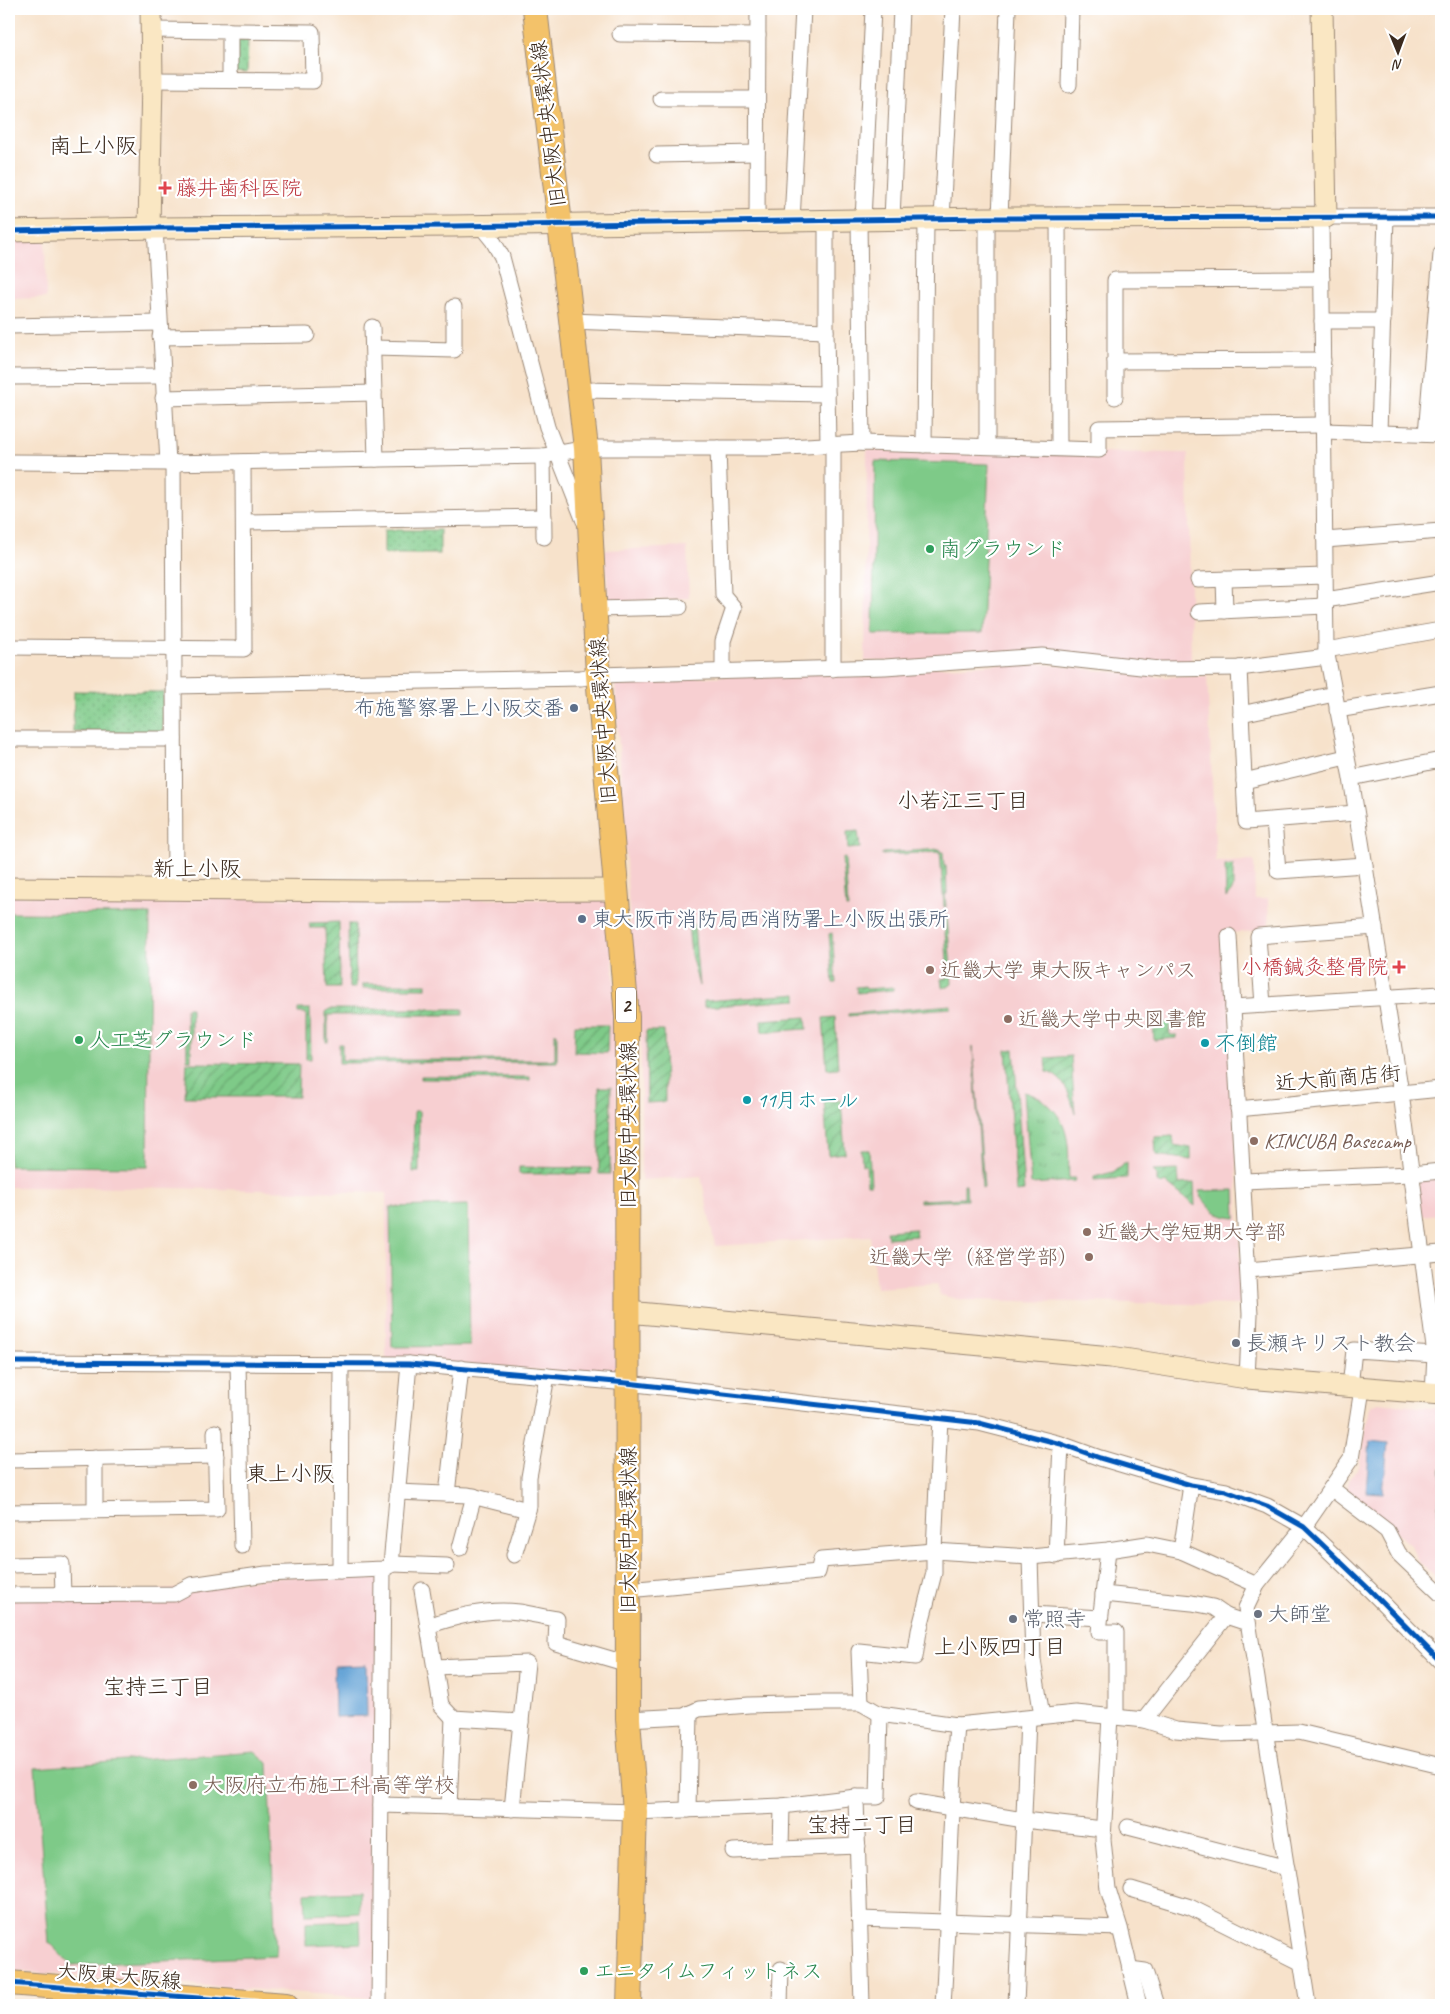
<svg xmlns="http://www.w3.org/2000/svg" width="1450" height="2014" viewBox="0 0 1450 2014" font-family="Caveat,'Klee One',sans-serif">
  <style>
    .built { fill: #f7cfd1 }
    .grass { fill: url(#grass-tufts); stroke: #5c7a53 }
    .park { fill: url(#park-dots); stroke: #5c7a53 }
    .garden { fill: url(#garden-furrows); stroke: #5c7a53 }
    .pitch { fill: #7eca88; stroke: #5c7a53 }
    .water { fill: #63a3d6; stroke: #4f667a }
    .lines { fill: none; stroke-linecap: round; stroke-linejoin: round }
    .street-casing { stroke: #998674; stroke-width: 17 }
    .secondary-casing { stroke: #998674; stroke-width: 23 }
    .primary-casing { stroke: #998674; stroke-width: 26 }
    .street { stroke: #fff; stroke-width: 15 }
    .secondary { stroke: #fae7c3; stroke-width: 21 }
    .primary { stroke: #f3c26a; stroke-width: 24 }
    .cycleway-casing { stroke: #fff; stroke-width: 8 }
    .cycleway { stroke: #0057b8; stroke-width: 5 }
    .health-dot { fill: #e0444e; stroke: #fff; stroke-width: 2 }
    .leisure-dot { fill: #2e9e5b; stroke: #fff; stroke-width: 2 }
    .service-dot { fill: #5c6f8a; stroke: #fff; stroke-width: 2 }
    .education-dot { fill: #8d6e63; stroke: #fff; stroke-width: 2 }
    .culture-dot { fill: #0f9aa8; stroke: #fff; stroke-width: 2 }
    .worship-dot { fill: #6b7280; stroke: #fff; stroke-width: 2 }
    .labels { text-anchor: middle; stroke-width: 4.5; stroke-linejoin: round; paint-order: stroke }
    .shield { fill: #fff; stroke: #766a62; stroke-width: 1 }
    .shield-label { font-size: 20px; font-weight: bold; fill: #3b2a1e }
    .street-label { font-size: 21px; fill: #3b2a1e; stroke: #fff }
    .health-label { font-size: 21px; fill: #be3a42; stroke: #fff; text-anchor: start }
    .leisure-label { font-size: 21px; fill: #27864d; stroke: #fff; text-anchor: start }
    .service-label { font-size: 21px; fill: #4e5e75; stroke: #fff; text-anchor: end }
    .education-label { font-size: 21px; fill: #785e54; stroke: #fff; text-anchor: start }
    .culture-label { font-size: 21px; fill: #0d838f; stroke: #fff; text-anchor: start }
    .worship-label { font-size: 21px; fill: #5b616d; stroke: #fff; text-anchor: start }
    .neighbourhood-label { font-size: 22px; fill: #3b2a1e; stroke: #fff }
  </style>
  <defs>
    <pattern id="grass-tufts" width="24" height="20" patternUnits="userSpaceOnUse" patternTransform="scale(1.25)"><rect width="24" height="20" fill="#7eca88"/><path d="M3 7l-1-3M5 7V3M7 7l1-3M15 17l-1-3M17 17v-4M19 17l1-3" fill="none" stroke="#68a46f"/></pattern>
    <pattern id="park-dots" width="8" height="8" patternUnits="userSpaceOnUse" patternTransform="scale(1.25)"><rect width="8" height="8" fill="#7eca88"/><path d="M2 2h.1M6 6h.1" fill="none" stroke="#68a46f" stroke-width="1.8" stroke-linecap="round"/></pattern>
    <pattern id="garden-furrows" width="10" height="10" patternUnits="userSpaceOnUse" patternTransform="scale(1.25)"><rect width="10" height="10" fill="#7eca88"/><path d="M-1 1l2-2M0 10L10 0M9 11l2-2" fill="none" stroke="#68a46f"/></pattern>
  </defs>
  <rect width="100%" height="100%" fill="#fff"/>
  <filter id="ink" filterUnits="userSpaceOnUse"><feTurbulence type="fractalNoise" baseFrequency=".02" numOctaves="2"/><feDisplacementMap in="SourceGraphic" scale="10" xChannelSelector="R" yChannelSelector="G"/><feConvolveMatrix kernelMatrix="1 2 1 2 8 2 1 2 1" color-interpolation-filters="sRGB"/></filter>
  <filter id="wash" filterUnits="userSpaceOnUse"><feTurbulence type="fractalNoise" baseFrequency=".0096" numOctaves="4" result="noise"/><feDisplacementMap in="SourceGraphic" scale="20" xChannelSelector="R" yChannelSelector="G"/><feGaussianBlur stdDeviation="1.12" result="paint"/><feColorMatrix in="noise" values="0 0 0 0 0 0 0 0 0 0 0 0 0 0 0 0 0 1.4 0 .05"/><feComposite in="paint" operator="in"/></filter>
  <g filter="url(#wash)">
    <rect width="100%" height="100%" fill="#f7e2cb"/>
    <g class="built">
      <path d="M45 239 46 298 9 299V240Z"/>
      <path d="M867 450 1188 453 1191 662 865 661Z"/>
      <path d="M687 547 689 598 609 602 605 550Z"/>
      <path d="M1033 663 1160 677 1207 676 1216 862 1254 861 1255 899H1268L1269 930 1227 933 1242 1305 962 1300 940 1295 937 1284 876 1288 870 1236 715 1246 701 1176 641 1180V1031L635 1007 615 681Z"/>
      <path d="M9 896 608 900 617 1014V1368L610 1375 386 1359V1193L170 1188 9 1187Z"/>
      <path d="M1441 1175V1214L1420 1216 1418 1185 1423 1176Z"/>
      <path d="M1377 1403 1441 1409V1581L1419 1563 1411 1545 1348 1492V1480L1359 1467 1370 1407Z"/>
      <path d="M379 1573 376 1995 371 1998 9 1971V1600L195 1588 268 1578Z"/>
    </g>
    <path class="grass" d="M1024 1092C1045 1097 1061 1113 1066 1134 1070 1148 1068 1164 1069 1178H1075V1181L1031 1184Z"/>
    <g class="park">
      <path d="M234 40H248L247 73 233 72Z"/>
      <rect x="384" y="530" width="56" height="24"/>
      <path d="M74 691 163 692V733L73 732Z"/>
    </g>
    <g class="garden">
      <path d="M858 831 860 848 848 849 847 832Z"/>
      <path d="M940 849V852L882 855V853Z"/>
      <path d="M940 852H943L944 866H946L947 894H945L946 907H944Z"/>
      <path d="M842 858H845L848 908H846Z"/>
      <path d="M1233 865V889L1226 898 1225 866Z"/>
      <path d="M947 914 952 984 948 987H942L941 979 948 978 944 915Z"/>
      <path d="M339 922 340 988H327L325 928H310L309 923Z"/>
      <path d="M348 924H355L356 988H349Z"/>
      <path d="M688 924H694L699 986 691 955Z"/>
      <path d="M832 933 836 983H833L829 934Z"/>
      <rect x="363" y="984" width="63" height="4"/>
      <path d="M865 986 866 989 893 987V990L857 993 856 987Z"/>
      <path d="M797 994V1000L704 1007V1001Z"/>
      <path d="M951 1005V1008L848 1016V1014Z"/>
      <path d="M186 1008H191V1060H187Z"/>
      <path d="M298 1009H310L311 1059H306V1013H298Z"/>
      <path d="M329 1009H463V1015H328V1042H326V1012Z"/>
      <path d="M806 1017 807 1029 762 1032 761 1020Z"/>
      <path d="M835 1017 838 1068 827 1069 823 1018Z"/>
      <path d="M1179 1022V1024L1169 1027 1170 1035H1177V1038L1154 1040 1153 1023Z"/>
      <path d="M575 1025H608L607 1053 574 1052Z"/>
      <path d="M646 1031H664L665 1102 647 1103Z"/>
      <path d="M555 1033H557V1062L339 1063V1044H342V1060H555Z"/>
      <path d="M973 1046 984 1187 982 1188Z"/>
      <path d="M1014 1049 1024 1191 1016 1192 1006 1050Z"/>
      <path d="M1071 1056 1075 1114C1071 1098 1065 1077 1047 1072L1046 1058Z"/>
      <path d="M187 1063 299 1064 298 1097H185Z"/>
      <path d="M421 1076 530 1077V1080L421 1079Z"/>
      <path d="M599 1087H611L610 1174H599Z"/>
      <path d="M841 1100 845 1153 828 1155 824 1101Z"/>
      <path d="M414 1111H419V1172H413Z"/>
      <path d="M1173 1136 1174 1145 1191 1148V1160L1156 1155 1155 1137Z"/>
      <path d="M861 1150H869L871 1184H867L866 1165H862Z"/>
      <path d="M1127 1162V1178L1094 1180V1177L1113 1172Z"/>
      <path d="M519 1167 591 1168V1174H519Z"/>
      <path d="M1178 1170 1179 1184 1194 1183 1195 1206 1165 1182 1162 1184 1157 1182V1175L1153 1171Z"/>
      <path d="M964 1184H966L967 1200 920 1202V1200L964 1198Z"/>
      <path d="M915 1229 916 1236 888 1238 887 1231Z"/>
    </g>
    <g class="pitch">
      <path d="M875 461 989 464 982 633 873 634Z"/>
      <path d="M9 913 150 914 148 1167 9 1166Z"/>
      <path d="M1235 1190 1236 1218C1217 1217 1207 1208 1199 1191Z"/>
      <path d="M468 1205 470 1346 392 1347 390 1207Z"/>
      <path d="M1441 1469V1531L1438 1525Z"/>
      <path d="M255 1751 268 1763 276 1956 71 1965 49 1943 35 1768Z"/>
      <path d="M359 1891 360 1913 306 1915 305 1893Z"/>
      <path d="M360 1921 361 1943 306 1945V1923Z"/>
    </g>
    <g class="water">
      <path d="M1370 1441 1388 1443 1383 1493 1366 1492Z"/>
      <path d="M366 1665 367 1716 335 1717 334 1666Z"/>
    </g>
  </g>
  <g filter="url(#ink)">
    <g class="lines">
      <g class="street-casing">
        <g id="street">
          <path d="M152 30 312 32 313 81 152 80"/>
          <path d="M620 34 758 35"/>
          <path d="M230 80V31"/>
          <path d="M1069 85 1071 9"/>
          <path d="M661 99H757"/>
          <path d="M657 155 757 153"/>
          <path d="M1326 217H1441"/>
          <path d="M1000 218 1008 9"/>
          <path d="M1058 218 1059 448"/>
          <path d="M1321 218 1326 650 1351 778 1401 1093 1435 1355 1433 1394"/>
          <path d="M892 219 901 9"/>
          <path d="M942 219 953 9"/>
          <path d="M826 220V331L828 444"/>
          <path d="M859 220 862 443"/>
          <path d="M863 220 873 9"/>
          <path d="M757 221 758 9"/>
          <path d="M792 221 803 9"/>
          <path d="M481 226 493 241 502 257 547 427 584 521"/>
          <path d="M155 228 168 463"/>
          <path d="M571 321 826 331"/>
          <path d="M1322 321H1383"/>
          <path d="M9 326 159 323"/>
          <path d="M372 327 376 459"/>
          <path d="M160 337 307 335"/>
          <path d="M373 348 454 350V307"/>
          <path d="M1115 361 1323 360"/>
          <path d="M9 377 162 376"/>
          <path d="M579 390 827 394"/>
          <path d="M1115 397V280L1322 279"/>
          <path d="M163 398 374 393"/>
          <path d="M1324 431 1441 435"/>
          <path d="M1379 432 1386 217"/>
          <path d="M1426 434 1441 254"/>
          <path d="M924 445 926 219"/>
          <path d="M987 446V218"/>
          <path d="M718 448 723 595 734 608 723 641V671"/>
          <path d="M543 456 544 537"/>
          <path d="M9 462 168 463 543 456 586 448H768L862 443 1099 450V428L1324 425"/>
          <path d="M173 462 175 889"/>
          <path d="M244 522 544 517"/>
          <path d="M1325 540 1441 531"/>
          <path d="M1224 579 1225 611"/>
          <path d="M1198 580 1325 576"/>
          <path d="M1325 600 1441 582"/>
          <path d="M595 609 680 607"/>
          <path d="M1199 612 1325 606"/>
          <path d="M9 647 244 649 243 462"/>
          <path d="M1326 650 1441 630"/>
          <path d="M1239 668 1246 822 1355 813"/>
          <path d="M833 669V444"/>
          <path d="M174 686 581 678 598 675 885 667 1042 656 1159 669 1239 668 1327 657"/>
          <path d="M1337 710 1441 693"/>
          <path d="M1241 714 1334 694"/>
          <path d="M9 739H174"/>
          <path d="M1351 778 1441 760"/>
          <path d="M1244 781 1346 757"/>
          <path d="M1274 821 1278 871 1365 865"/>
          <path d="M1229 936 1250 1314 1247 1378"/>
          <path d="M1263 1005 1258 936 1375 927"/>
          <path d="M1233 1007 1441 994"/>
          <path d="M1238 1109 1441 1089"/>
          <path d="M1244 1181 1411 1174 1441 1171"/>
          <path d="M1248 1270 1441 1253"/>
          <path d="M9 1362 409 1364 627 1383 979 1423 1061 1444 1100 1458 1191 1485 1226 1491 1267 1506 1304 1527 1370 1590 1441 1662"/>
          <path d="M238 1363 242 1546"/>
          <path d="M1350 1387 1354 1350 1435 1355 1441 1353"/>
          <path d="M95 1458V1511"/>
          <path d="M9 1460 216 1456"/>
          <path d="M1331 1488 1387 1531 1399 1554 1441 1594"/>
          <path d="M397 1492 468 1495 528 1510"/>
          <path d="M447 1494 461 1368"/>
          <path d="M9 1512 217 1509 215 1432"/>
          <path d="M460 1548 474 1496"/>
          <path d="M1108 1550 1099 1632H1116V1716"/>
          <path d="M1181 1551 1191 1485"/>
          <path d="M514 1555 529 1506V1477L547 1376"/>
          <path d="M1056 1556 1061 1444"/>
          <path d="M1030 1557 1033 1660 1042 1716"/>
          <path d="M393 1564 447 1566"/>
          <path d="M9 1565 62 1564 63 1595"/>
          <path d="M340 1571 341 1364"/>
          <path d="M422 1590 441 1705 453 1718 521 1722"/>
          <path d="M628 1590 818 1572 821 1560 934 1551 1030 1557 1108 1550 1147 1544 1181 1551 1257 1585"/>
          <path d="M1103 1594 1192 1603 1213 1607 1226 1616"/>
          <path d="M9 1595 174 1594 191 1585 266 1574 383 1569 391 1565 409 1364"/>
          <path d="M1032 1614 1100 1618"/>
          <path d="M428 1626C456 1616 489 1608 519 1612 532 1614 544 1617 557 1619L556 1643 628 1664"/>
          <path d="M435 1667 527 1663 512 1809"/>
          <path d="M861 1703 859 1651 915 1657 919 1631 934 1573V1551L940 1418"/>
          <path d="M1110 1716 1103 1839 1108 1889 1120 1928 1139 2005"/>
          <path d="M628 1719 684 1716 699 1709 749 1705 823 1703H861L880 1714 957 1725 1076 1713 1144 1720 1176 1730 1221 1734 1299 1732 1441 1766"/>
          <path d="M1144 1720 1226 1616 1247 1623"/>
          <path d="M856 1797 862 2005"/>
          <path d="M916 1802 1024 1820 1103 1829"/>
          <path d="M381 1805 635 1812 782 1806 856 1797H878L880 1714"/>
          <path d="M449 1807 453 1718"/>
          <path d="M688 1810 690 1713"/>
          <path d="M1128 1827 1287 1868"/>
          <path d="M781 1848 782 1806"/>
          <path d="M733 1851 858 1846"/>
          <path d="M1131 1889 1190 1907 1302 1963"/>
          <path d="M860 1919 1120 1928"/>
          <path d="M1130 1969 1145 1971 1156 2005"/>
          <path d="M379 2005 383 1569"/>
          <path d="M780 2005 781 1969"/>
          <path d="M943 2005C949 1912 950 1818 957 1725"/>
          <path d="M1016 2005 1028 1719"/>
          <path d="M1308 2005 1246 1608 1257 1585 1304 1527 1351 1459 1362 1389"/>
        </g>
      </g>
      <g class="secondary-casing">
        <g id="secondary">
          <path d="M149 228 152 80 151 9"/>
          <path d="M9 231 155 228 453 226 987 218 1326 217 1322 9"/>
          <path d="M9 888 375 891 616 890"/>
          <path d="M628 1312 1111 1357 1247 1378 1441 1394"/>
        </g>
      </g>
      <g class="primary-casing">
        <g id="primary">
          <path d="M535 9 586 448 598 675 627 1017 628 1719 635 1812 629 2005"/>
          <path d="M9 1983 286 2005"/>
        </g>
      </g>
      <use href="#street" class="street"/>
      <use href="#secondary" class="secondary"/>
      <use href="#primary" class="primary"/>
      <g class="cycleway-casing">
        <g id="cycleway">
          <path d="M9 231 155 228 453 226 987 218 1441 217"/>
          <path d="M9 1362 409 1364 627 1383 979 1423 1061 1444 1100 1458 1191 1485 1226 1491 1267 1506 1304 1527 1370 1590 1441 1662"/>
          <path d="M9 1983 286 2005"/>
        </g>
      </g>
      <use href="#cycleway" class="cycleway"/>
    </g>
  </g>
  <g class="health-dot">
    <path d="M162.5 180.5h5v5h5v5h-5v5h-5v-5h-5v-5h5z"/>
    <path d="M1396.5 959.5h5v5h5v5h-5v5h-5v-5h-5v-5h5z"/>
  </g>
  <g class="leisure-dot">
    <circle cx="930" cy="549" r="5"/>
    <circle cx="79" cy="1040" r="5"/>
    <circle cx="584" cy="1971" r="5"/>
  </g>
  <g class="service-dot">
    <circle cx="574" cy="708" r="5"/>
    <circle cx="582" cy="919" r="5"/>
  </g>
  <g class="education-dot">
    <circle cx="930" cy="970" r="5"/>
    <circle cx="1008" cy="1019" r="5"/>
    <circle cx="1254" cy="1141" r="5"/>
    <circle cx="1087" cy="1232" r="5"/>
    <circle cx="1089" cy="1257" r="5"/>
    <circle cx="193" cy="1785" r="5"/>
  </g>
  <g class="culture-dot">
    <circle cx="1205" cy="1043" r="5"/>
    <circle cx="747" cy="1100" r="5"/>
  </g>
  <g class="worship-dot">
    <circle cx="1236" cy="1343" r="5"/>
    <circle cx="1258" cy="1614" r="5"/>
    <circle cx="1013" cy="1619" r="5"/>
  </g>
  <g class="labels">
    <rect class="shield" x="616" y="987.5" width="20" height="35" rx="4"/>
    <g class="shield-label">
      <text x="626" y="1012">2</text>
    </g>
    <g class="street-label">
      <text transform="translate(548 124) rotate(-97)" y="7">旧大阪中央環状線</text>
      <text transform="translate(603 721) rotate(-94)" y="7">旧大阪中央環状線</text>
      <text transform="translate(1338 1078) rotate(-5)" y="7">近大前商店街</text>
      <text transform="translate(628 1125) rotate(-90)" y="7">旧大阪中央環状線</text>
      <text transform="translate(628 1530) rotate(-90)" y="7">旧大阪中央環状線</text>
      <text transform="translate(119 1976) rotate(5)" y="7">大阪東大阪線</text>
    </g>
    <g class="health-label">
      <text x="176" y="195">藤井歯科医院</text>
      <text x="1388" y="974" text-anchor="end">小橋鍼灸整骨院</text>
    </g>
    <g class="leisure-label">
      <text x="940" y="556">南グラウンド</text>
      <text x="89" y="1047">人工芝グラウンド</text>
      <text x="594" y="1978">エニタイムフィットネス</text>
    </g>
    <g class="service-label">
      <text x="564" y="715">布施警察署上小阪交番</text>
      <text x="592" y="926" text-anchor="start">東大阪市消防局西消防署上小阪出張所</text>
    </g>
    <g class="education-label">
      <text x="940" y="977">近畿大学 東大阪キャンパス</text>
      <text x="1018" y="1026">近畿大学中央図書館</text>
      <text x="1264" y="1148">KINCUBA Basecamp</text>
      <text x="1097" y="1239">近畿大学短期大学部</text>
      <text x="1079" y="1264" text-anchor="end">近畿大学（経営学部）</text>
      <text x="203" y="1792">大阪府立布施工科高等学校</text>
    </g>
    <g class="culture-label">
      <text x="1215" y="1050">不倒館</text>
      <text x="757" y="1107">11月ホール</text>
    </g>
    <g class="worship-label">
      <text x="1246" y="1350">長瀬キリスト教会</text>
      <text x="1268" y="1621">大師堂</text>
      <text x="1023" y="1626">常照寺</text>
    </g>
    <g class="neighbourhood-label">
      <text x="93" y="153">南上小阪</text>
      <text x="963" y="808">小若江三丁目</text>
      <text x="197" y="876">新上小阪</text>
      <text x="290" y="1481">東上小阪</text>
      <text x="1000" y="1654">上小阪四丁目</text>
      <text x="158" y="1694">宝持三丁目</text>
      <text x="862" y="1832">宝持二丁目</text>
    </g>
  </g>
  <rect width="1450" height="2014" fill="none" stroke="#fff" stroke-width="30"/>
  <g transform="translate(1398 52) rotate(179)" stroke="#ffffff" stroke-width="4" paint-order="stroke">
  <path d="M0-4L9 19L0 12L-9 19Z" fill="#3b2a1e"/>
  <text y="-8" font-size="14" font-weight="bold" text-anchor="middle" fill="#3b2a1e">N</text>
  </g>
</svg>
